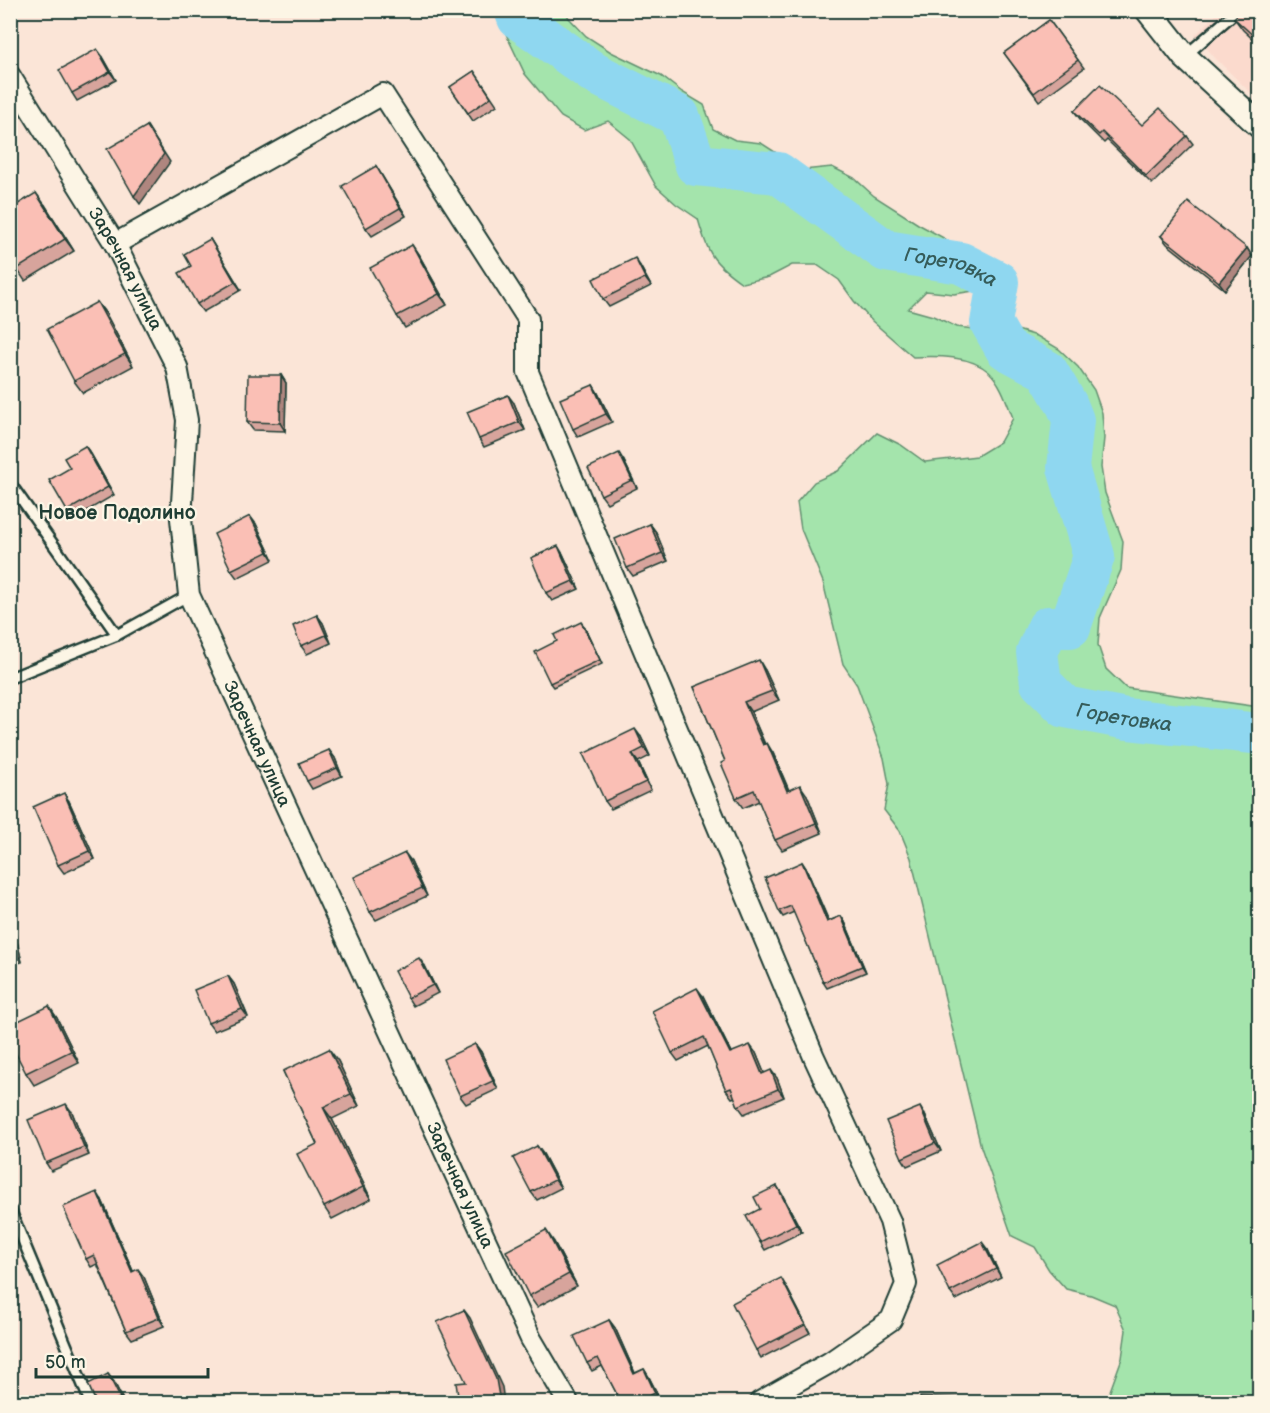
<svg xmlns="http://www.w3.org/2000/svg" width="1270" height="1413" viewBox="0 0 1270 1413" font-family="'Balsamiq Sans',sans-serif">
  <style>
    .built { fill: #fbdacd }
    .green { fill: #a4e4ac; stroke: #629070; stroke-width: 1.5 }
    .lines { fill: none; stroke-linecap: round; stroke-linejoin: round }
    .river { stroke: #8fd7f0; stroke-width: 42 }
    .service-casing { stroke: #1f3d34; stroke-width: 14 }
    .minor-casing { stroke: #1f3d34; stroke-width: 24 }
    .tertiary-casing { stroke: #1f3d34; stroke-width: 28 }
    .service { stroke: #fcf5e5; stroke-width: 9 }
    .minor { stroke: #fcf5e5; stroke-width: 20 }
    .tertiary { stroke: #fcf5e5; stroke-width: 24 }
    .wall { fill: #d7a49c; stroke: #1f3d34; stroke-width: 1.5 }
    .shaded-wall { fill: #af867f; stroke: #1f3d34; stroke-width: 1.5 }
    .building { fill: #fabfb5; stroke: #1f3d34; stroke-width: 1.5 }
    .labels { text-anchor: middle; stroke-width: 4.5; stroke-linejoin: round; paint-order: stroke }
    .street-label { font-size: 18px; fill: #1f3d34; stroke: #fcf5e5 }
    .water-label { font-size: 20px; font-style: italic; fill: #355c5a; stroke: #fcf5e5 }
    .neighbourhood-label { font-size: 20px; font-weight: bold; fill: #1f3d34; stroke: #fcf5e5 }
  </style>
  <rect width="100%" height="100%" fill="#fbe5d7"/>
  <filter id="ink" filterUnits="userSpaceOnUse"><feTurbulence type="fractalNoise" baseFrequency=".0167" numOctaves="2"/><feDisplacementMap in="SourceGraphic" scale="12" xChannelSelector="R" yChannelSelector="G"/><feConvolveMatrix kernelMatrix="1 2 1 2 8 2 1 2 1" color-interpolation-filters="sRGB"/></filter>
  <g filter="url(#ink)">
    <path class="built" d="M1220 11H1259V83L1251 93 1216 59 1195 35Z"/>
    <path class="green" d="M495 11H565L569 18 586 36 611 52 661 76 682 92 704 105 713 129 735 140 761 143 803 170 832 167 854 178 874 196 918 224 962 248 981 264 980 290 954 294 926 291 908 309 933 316 957 327 983 330 1011 328 1037 336 1059 349 1078 367 1094 390 1102 413 1104 438 1101 467 1105 493 1123 541 1121 570 1100 618 1098 645 1106 669 1126 688 1259 707V1402H1106L1122 1358 1126 1330 1115 1305 1091 1295 1066 1289 1049 1270 1035 1247 1012 1236 981 1147 911 858 900 831 884 810 889 784 884 758 857 685 843 664 823 582 801 529 797 502 814 482 838 471 877 433 901 445 925 462 977 456 1000 442 1013 418C1007 403 1001 383 989 372 970 355 937 356 913 357L872 321 854 301 839 280 817 265H792L769 277 742 283C712 262 708 254 698 219L676 204 656 186 630 139 608 121 584 130 561 117 525 74Z"/>
    <g class="lines">
      <path class="river" id="s1" d="M515 10 518 18 594 73 679 116 696 165 778 173 886 251 961 263 998 282 991 323 1006 349 1047 371 1067 405 1073 420 1068 468 1094 556 1070 627H1048L1037 652 1041 683 1065 707 1127 719 1260 734"/>
      <g class="service-casing">
        <g id="service">
          <path d="M1185 56 1238 10"/>
          <path d="M10 483 117 635"/>
          <path d="M10 678 117 635 189 595"/>
          <path d="M10 1209 90 1402"/>
        </g>
      </g>
      <g class="minor-casing">
        <g id="minor">
          <path id="s2" d="M10 76 115 244 177 367 187 420 181 519 189 595 531 1339 568 1402"/>
          <path d="M115 244 383 94 528 319V372L814 1057 890 1221 906 1284 891 1320 829 1363 760 1402"/>
        </g>
      </g>
      <g class="tertiary-casing">
        <path id="tertiary" d="M1148 10 1185 57 1260 126"/>
      </g>
      <use href="#service" class="service"/>
      <use href="#minor" class="minor"/>
      <use href="#tertiary" class="tertiary"/>
    </g>
    <g class="wall">
      <path d="M1260 10V46L1243 30 1234 18Z"/>
      <path d="M1049 20 1084 68 1039 101 1004 53Z"/>
      <path d="M103 57 116 80 77 101 72 93Z"/>
      <path d="M474 71 497 105 473 121 450 87Z"/>
      <path d="M1074 111 1187 136 1193 144 1152 184 1107 140 1104 143 1080 119Z"/>
      <path d="M376 166 406 216 372 236 366 228Z"/>
      <path d="M45 205 74 251 25 281 17 269Z"/>
      <path d="M1161 236 1247 248 1252 256 1225 290 1167 244Z"/>
      <path d="M210 239 241 290 203 312 197 304 191 266Z"/>
      <path d="M412 245 420 257 447 305 405 328 397 316Z"/>
      <path d="M640 266 651 286 609 307 603 299Z"/>
      <path d="M97 302 106 314 133 366 83 393 74 381Z"/>
      <path d="M281 375 286 383 285 431 253 430 247 422Z"/>
      <path d="M593 385 598 393 612 422 578 437 573 429Z"/>
      <path d="M514 403 525 430 484 447 479 439Z"/>
      <path d="M85 446 91 454 114 495 73 519 67 511 70 468Z"/>
      <path d="M624 461 637 488 607 503 601 495Z"/>
      <path d="M256 524 273 560 237 578 231 570Z"/>
      <path d="M650 524 656 532 668 561 633 576 627 568Z"/>
      <path d="M563 554 579 589 552 601 546 593Z"/>
      <path d="M317 615 323 623 331 643 307 654 301 646Z"/>
      <path d="M584 626 602 664 553 687 550 683 557 641Z"/>
      <path d="M765 670 779 700 751 712 765 744 773 753 789 790 807 795 822 833 782 850 775 840 759 801 743 808 736 798 725 761 694 687Z"/>
      <path d="M641 737 650 756 638 762 651 790 611 809 605 801Z"/>
      <path d="M329 750 335 758 342 776 312 789 307 781Z"/>
      <path d="M69 801 95 859 64 873 58 865Z"/>
      <path d="M411 861 427 896 376 920 370 912Z"/>
      <path d="M802 862 806 868 829 921 841 916 845 922 866 972 827 988 823 982 794 912 783 917 779 911Z"/>
      <path d="M10 927 15 933 22 962 10 965Z"/>
      <path d="M425 966 438 993 413 1006 408 998Z"/>
      <path d="M228 976 234 984 248 1017 214 1031 208 1023Z"/>
      <path d="M703 996 731 1053H756L764 1073 777 1078 784 1097 744 1114 738 1106 735 1097 732 1098 726 1090 708 1046 678 1061 672 1053Z"/>
      <path d="M49 1006 57 1018 79 1063 34 1085 26 1073Z"/>
      <path d="M475 1044 481 1052 498 1089 466 1104 460 1096Z"/>
      <path d="M338 1061 359 1106 332 1119 371 1199 332 1219 324 1207 317 1144 283 1071Z"/>
      <path d="M72 1112 89 1155 51 1171 46 1163Z"/>
      <path d="M925 1115 941 1151 907 1166 902 1158Z"/>
      <path d="M537 1146 543 1154 561 1188 537 1200 531 1192Z"/>
      <path d="M777 1186 782 1194 802 1232 765 1250 760 1242V1209Z"/>
      <path d="M102 1200 133 1271 144 1277 164 1326 132 1339 126 1331 97 1264 91 1267 86 1259Z"/>
      <path d="M554 1242 577 1286 537 1307 529 1296Z"/>
      <path d="M988 1250 1001 1277 956 1300 950 1292Z"/>
      <path d="M786 1286 810 1333 761 1358 756 1350Z"/>
      <path d="M609 1320 615 1328 635 1373 644 1369 649 1377 661 1401 658 1402H621L602 1366 592 1371 587 1363Z"/>
      <path d="M108 1374 114 1382 124 1402H96Z"/>
    </g>
    <g class="shaded-wall">
      <path d="M97 49 103 57 116 80 110 72Z"/>
      <path d="M147 126 170 162 140 204 134 196Z"/>
      <path d="M376 166 381 174 406 216 400 208Z"/>
      <path d="M36 193 45 205 74 251 65 239Z"/>
      <path d="M210 239 215 247 241 290 235 282Z"/>
      <path d="M412 245 420 257 447 305 439 294Z"/>
      <path d="M1247 248 1252 256 1225 290 1219 282Z"/>
      <path d="M635 258 640 266 651 286 645 278Z"/>
      <path d="M97 302 106 314 133 366 125 354Z"/>
      <path d="M281 375 286 383 285 431 280 423Z"/>
      <path d="M593 385 598 393 612 422 606 414Z"/>
      <path d="M508 395 514 403 525 430 519 422Z"/>
      <path d="M85 446 91 454 114 495 108 487Z"/>
      <path d="M619 453 624 461 637 488 632 480Z"/>
      <path d="M250 516 256 524 273 560 268 552Z"/>
      <path d="M650 524 656 532 668 561 662 553Z"/>
      <path d="M558 546 563 554 579 589 573 581Z"/>
      <path d="M317 615 323 623 331 643 326 635Z"/>
      <path d="M581 622 584 626 602 664Z"/>
      <path d="M759 660 765 670 779 700 772 691Z"/>
      <path d="M744 702 751 712 769 755 763 745Z"/>
      <path d="M635 729 641 737 650 756 644 748Z"/>
      <path d="M767 743 773 753 793 801 787 791Z"/>
      <path d="M329 750 335 758 342 776 337 768Z"/>
      <path d="M632 754 638 762 651 790 646 782Z"/>
      <path d="M800 785 807 795 822 833 816 823Z"/>
      <path d="M64 793 69 801 95 859 89 851Z"/>
      <path d="M405 853 411 861 427 896 422 888Z"/>
      <path d="M802 862 806 868 831 927 827 922Z"/>
      <path d="M841 916 845 922 866 972 862 966Z"/>
      <path d="M10 927 15 933 22 962 17 954Z"/>
      <path d="M419 958 425 966 438 993 433 985Z"/>
      <path d="M228 976 234 984 248 1017 242 1009Z"/>
      <path d="M697 988 703 996 736 1062 730 1053Z"/>
      <path d="M49 1006 57 1018 79 1063 71 1051Z"/>
      <path d="M475 1044 481 1052 498 1089 493 1081Z"/>
      <path d="M750 1045 756 1053 768 1082 762 1074Z"/>
      <path d="M329 1049 338 1061 359 1106 351 1094Z"/>
      <path d="M771 1070 777 1078 784 1097 778 1089Z"/>
      <path d="M66 1104 72 1112 89 1155 84 1147Z"/>
      <path d="M323 1107 332 1119 371 1199 363 1187Z"/>
      <path d="M920 1107 925 1115 941 1151 935 1143Z"/>
      <path d="M537 1146 543 1154 561 1188 555 1180Z"/>
      <path d="M777 1186 782 1194 802 1232 796 1224Z"/>
      <path d="M97 1192 102 1200 137 1280 132 1272Z"/>
      <path d="M546 1230 554 1242 577 1286 569 1274Z"/>
      <path d="M982 1242 988 1250 1001 1277 996 1269Z"/>
      <path d="M138 1269 144 1277 164 1326 159 1318Z"/>
      <path d="M781 1278 786 1286 810 1333 805 1325Z"/>
      <path d="M464 1310 470 1318 502 1387 504 1402H500Z"/>
      <path d="M609 1320 615 1328 639 1382 634 1374Z"/>
      <path d="M644 1369 649 1377 661 1401 655 1393Z"/>
      <path d="M108 1374 114 1382 124 1402 120 1398Z"/>
    </g>
    <g class="building">
      <path d="M1242 10H1260V36L1257 39 1234 18Z"/>
      <path d="M1049 20 1078 60 1034 93 1004 53Z"/>
      <path d="M97 49 110 72 72 93 59 70Z"/>
      <path d="M474 71 491 97 468 113 450 87Z"/>
      <path d="M1100 85 1142 125 1160 108 1187 136 1146 176 1102 132 1099 135 1074 111Z"/>
      <path d="M147 126 164 154 134 196 107 149Z"/>
      <path d="M376 166 400 208 366 228 342 186Z"/>
      <path d="M36 193 65 239 17 269 10 259V209Z"/>
      <path d="M1188 202 1247 248 1219 282 1161 236Z"/>
      <path d="M210 239 235 282 197 304 179 273 191 266 184 254Z"/>
      <path d="M412 245 439 294 397 316 370 268Z"/>
      <path d="M635 258 645 278 603 299 593 279Z"/>
      <path d="M97 302 125 354 74 381 47 329Z"/>
      <path d="M248 375H281L280 423 247 422Z"/>
      <path d="M593 385 606 414 573 429 560 399Z"/>
      <path d="M508 395 519 422 479 439 467 412Z"/>
      <path d="M85 446 108 487 67 511 49 480 70 468 64 458Z"/>
      <path d="M619 453 632 480 601 495 588 468Z"/>
      <path d="M250 516 268 552 231 570 214 534Z"/>
      <path d="M650 524 662 553 627 568 615 539Z"/>
      <path d="M558 546 573 581 546 593 531 558Z"/>
      <path d="M317 615 326 635 301 646 293 626Z"/>
      <path d="M581 622 600 660 550 683 535 652 557 641 554 635Z"/>
      <path d="M759 660 772 691 744 702 763 745 767 743 787 791 800 785 816 823 775 840 754 790 736 798 721 763 725 761 694 687Z"/>
      <path d="M635 729 644 748 632 754 646 782 605 801 583 754Z"/>
      <path d="M329 750 337 768 307 781 299 763Z"/>
      <path d="M64 793 89 851 58 865 33 807Z"/>
      <path d="M405 853 422 888 370 912 354 877Z"/>
      <path d="M802 862 827 922 841 916 862 966 823 982 791 906 779 911 765 878Z"/>
      <path d="M10 930 17 954 10 956Z"/>
      <path d="M419 958 433 985 408 998 394 971Z"/>
      <path d="M228 976 242 1009 208 1023 194 990Z"/>
      <path d="M697 988 730 1053 750 1045 762 1074 771 1070 778 1089 738 1106 731 1088 726 1090 704 1037 672 1053 652 1011Z"/>
      <path d="M49 1006 71 1051 26 1073 10 1042V1025Z"/>
      <path d="M475 1044 493 1081 460 1096 443 1059Z"/>
      <path d="M329 1049 351 1094 323 1107 363 1187 324 1207 297 1154 317 1144 283 1071Z"/>
      <path d="M66 1104 84 1147 46 1163 28 1120Z"/>
      <path d="M920 1107 935 1143 902 1158 886 1121Z"/>
      <path d="M537 1146 555 1180 531 1192 513 1158Z"/>
      <path d="M777 1186 796 1224 760 1242 746 1216 760 1209 754 1197Z"/>
      <path d="M97 1192 132 1272 138 1269 159 1318 126 1331 94 1255 86 1259 63 1207Z"/>
      <path d="M546 1230 569 1274 529 1296 506 1251Z"/>
      <path d="M982 1242 996 1269 950 1292 937 1265Z"/>
      <path d="M781 1278 805 1325 756 1350 732 1303Z"/>
      <path d="M464 1310 496 1379 500 1402H459L456 1383 466 1382 437 1322Z"/>
      <path d="M609 1320 634 1374 644 1369 655 1393 637 1402H621L598 1358 587 1363 574 1336Z"/>
      <path d="M108 1374 120 1398 110 1402H96L88 1384Z"/>
      <path d="M920 1397 969 1398V1402H920Z"/>
    </g>
  </g>
  <g class="labels">
    <g class="street-label">
      <text dy="6" stroke="none"><textPath href="#s2" startOffset="225">Заречная улица</textPath></text>
      <text dy="6" stroke="none"><textPath href="#s2" startOffset="729">Заречная улица</textPath></text>
      <text dy="6" stroke="none"><textPath href="#s2" startOffset="1215">Заречная улица</textPath></text>
    </g>
    <g class="water-label">
      <text dy="7" stroke="none"><textPath href="#s1" startOffset="532">Горетовка</textPath></text>
      <text dy="7" stroke="none"><textPath href="#s1" startOffset="1146">Горетовка</textPath></text>
    </g>
    <g class="neighbourhood-label">
      <text x="117" y="519">Новое Подолино</text>
    </g>
  </g>
  <rect width="1270" height="1413" fill="none" stroke="#fcf5e5" stroke-width="36"/>
  <rect x="18" y="18" width="1234" height="1377" fill="none" stroke="#1f3d34" stroke-width="2" filter="url(#ink)"/>
  <path d="M36 1368v9h172v-9" fill="none" stroke="#1f3d34" stroke-width="3"/>
  <text x="45" y="1368" font-size="18" fill="#1f3d34" stroke="#fcf5e5" stroke-width="4.5" paint-order="stroke">50 m</text>
</svg>
